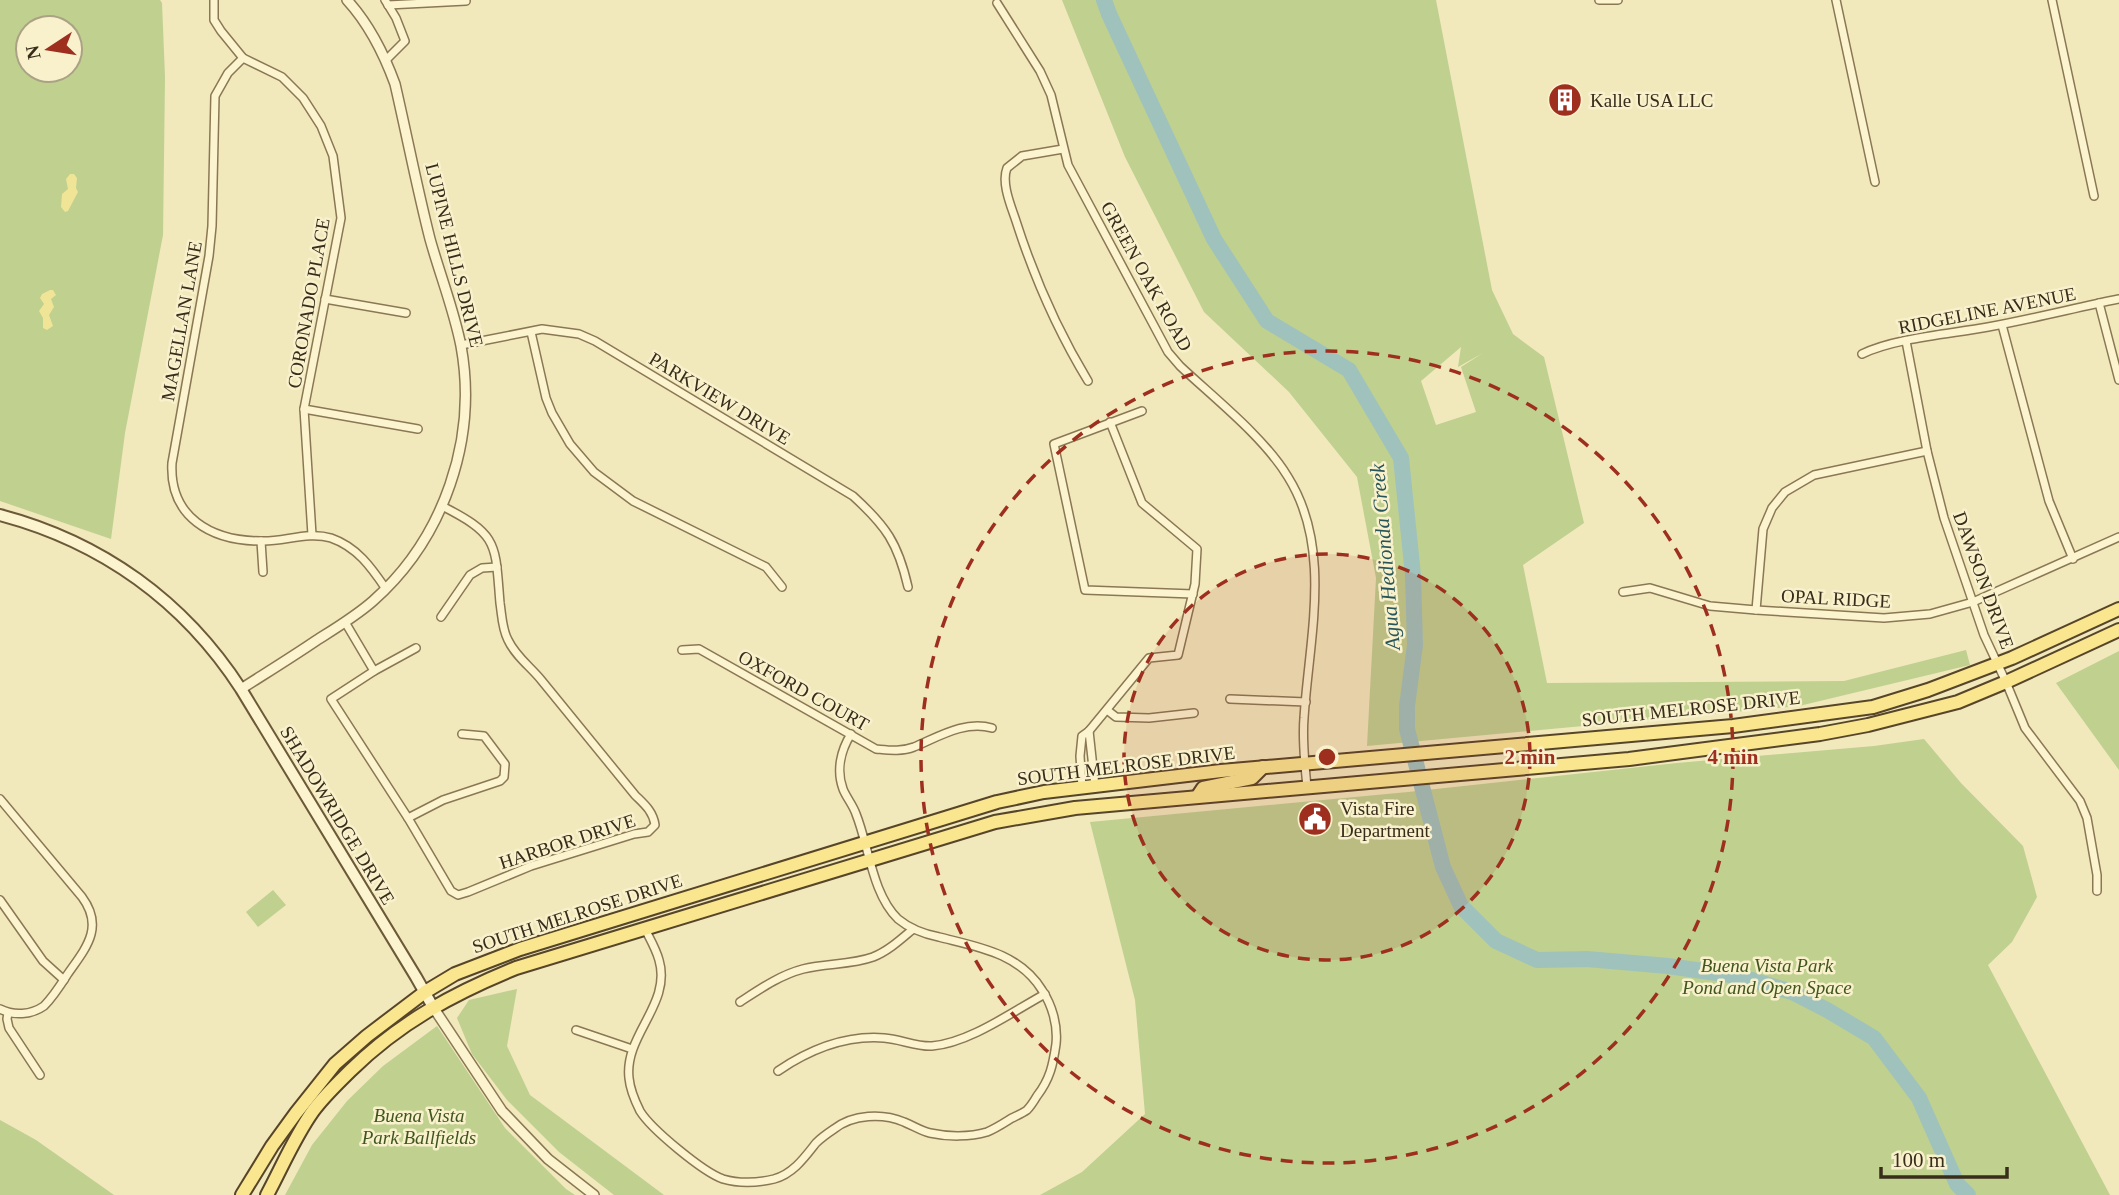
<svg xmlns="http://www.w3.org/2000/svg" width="2119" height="1195" viewBox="0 0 2119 1195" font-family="'Times New Roman',serif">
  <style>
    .green { fill: #bfd08f; fill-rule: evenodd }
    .sand { fill: #f0e496 }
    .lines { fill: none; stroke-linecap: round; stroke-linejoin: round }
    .river { stroke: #a0c2bc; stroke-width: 16 }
    .minor-casing { stroke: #8a7854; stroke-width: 10 }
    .tertiary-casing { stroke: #8a7854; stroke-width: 12 }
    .secondary-casing { stroke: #6b5937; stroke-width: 14 }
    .primary-casing { stroke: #574529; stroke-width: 16 }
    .minor { stroke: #fcf4cf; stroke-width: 7 }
    .tertiary { stroke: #fcf4cf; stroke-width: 9 }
    .secondary { stroke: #fcf4cf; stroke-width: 10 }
    .primary { stroke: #f9e68f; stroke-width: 12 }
    .ring { fill: none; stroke: #9e2f1f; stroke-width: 3.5; stroke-dasharray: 12 9 }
    .labels { text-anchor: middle; stroke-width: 5; stroke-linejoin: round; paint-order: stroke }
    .poi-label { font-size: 19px; fill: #382c1a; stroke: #f8f1cc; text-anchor: start }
    .street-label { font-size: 19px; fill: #382c1a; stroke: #f8f1cc }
    .park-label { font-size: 19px; font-style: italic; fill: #41561f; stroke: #f8f1cc }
    .water-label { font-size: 21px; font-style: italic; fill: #285559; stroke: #f8f1cc }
    .centre { fill: #9e2f1f; stroke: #f8f1cc; stroke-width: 3.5 }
    .ring-label { font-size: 21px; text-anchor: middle; font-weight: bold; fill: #9e2f1f; stroke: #f8f1cc; stroke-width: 5; stroke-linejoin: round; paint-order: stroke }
  </style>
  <rect width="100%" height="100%" fill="#f1e8bc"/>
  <g class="green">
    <path d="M0 0H160L162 3 165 77 163 235 125 433 111 539 0 501ZM28 28H70V70H28Z"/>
    <path d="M1062 0H1436L1492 290 1513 334 1544 357 1584 523 1523 565 1547 683 1844 681 1966 650 1970 665 1799 706 1367 746 1376 578 1357 477 1289 392 1204 312 1125 157ZM1461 347 1458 367 1483 353 1461 367 1476 412 1436 425 1421 381Z"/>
    <path d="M2119 651V770L2056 683Z"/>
    <path d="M1924 739 1961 783 2023 846 2037 897 2012 942 1988 965 2110 1195H1040L1082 1172 1145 1114 1135 1000 1090 822 1408 792 1677 763 1874 746Z"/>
    <path d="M273 890 286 905 258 927 246 912Z"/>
    <path d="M517 989 507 1046 530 1095 664 1195H614L559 1152 507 1100 472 1054 457 1018 469 1000Z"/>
    <path d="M437 1026 505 1128 566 1189 575 1195H285L312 1145 347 1101 383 1066Z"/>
    <path d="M0 1120 36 1140 114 1195H0Z"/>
  </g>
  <g class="sand">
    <path d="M70 174H74L77 178 76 188 78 192 68 211 65 212 61 207 62 194 68 189 66 179Z"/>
    <path d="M50 290H53L56 295 51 299 54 307 49 315 53 326 47 330 43 328V318L39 311 44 304 40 298 42 294Z"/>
  </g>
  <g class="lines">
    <path class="river" d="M1104 0 1109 14 1214 239 1267 321 1349 370 1401 458 1413 575 1415 645 1407 706V729L1443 867 1461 906 1496 941 1537 960 1587 959 1668 966 1738 976 1792 992 1827 1010 1874 1038 1919 1098 1957 1184 1968 1195"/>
    <g class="minor-casing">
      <g id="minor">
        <path d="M214 0V20L221 31 243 58 282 77 303 98 321 126 333 156 341 218 304 409 312 535"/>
        <path d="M385 0 396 18 405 41 386 60"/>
        <path d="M1599 0H1618"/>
        <path d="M1836 0 1875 182"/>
        <path d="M2052 0 2094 196"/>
        <path d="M997 3 1040 71 1051 95 1068 165 1168 352 1180 366C1214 398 1264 437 1288 477 1333 549 1309 638 1304 718 1302 741 1305 765 1307 787"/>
        <path d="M388 5 466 1"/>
        <path d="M243 58 228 73 215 96 212 226 209 256 172 463C169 517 211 541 261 541 284 542 308 531 331 538 357 547 371 567 386 589"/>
        <path d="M1063 149 1022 156 1007 168C1001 183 1011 206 1016 221 1034 277 1057 330 1088 381"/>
        <path d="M325 299 406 313"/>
        <path d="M2099 303 2119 380"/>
        <path d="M2002 325 2049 501 2073 559"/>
        <path d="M531 332 546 398 552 413 570 444 594 472 633 501 766 567 782 587"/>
        <path d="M1906 341 1927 451 1944 518 1984 635 2006 682 2025 728 2080 801 2087 818 2097 875V891"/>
        <path d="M461 345 542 329 579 334 595 341 853 496C886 526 898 543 908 587"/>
        <path d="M1862 354C1895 338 1950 334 1988 327 2032 319 2075 308 2119 299"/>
        <path d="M304 409 418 429"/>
        <path d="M1142 411 1054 444 1085 590 1193 594"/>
        <path d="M261 541 263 572"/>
        <path d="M1623 592 1650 588 1710 606 1756 610 1884 618 1930 614 1973 602 2119 537"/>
        <path d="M1756 610 1763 529 1772 508 1785 492 1814 475 1927 451"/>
        <path d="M441 617 470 575 482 568 497 567"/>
        <path d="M345 622 374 671"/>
        <path d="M416 648 374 671 331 699 408 818 451 891 458 895 468 892 531 866 634 834 648 832 655 825C653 811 644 804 635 795 604 757 573 719 542 681 531 667 516 657 508 640 502 629 502 616 500 603 495 543 499 535 442 506"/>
        <path d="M682 650 699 649 876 749C888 750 901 752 914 747 938 737 965 720 992 728"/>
        <path d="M1230 699 1306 702"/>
        <path d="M1107 710 1116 717 1149 718 1194 713"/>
        <path d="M1089 731 1095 786"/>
        <path d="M1082 787 1080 756 1082 736 1089 731 1149 658 1178 655 1195 584 1197 549 1142 503 1110 422"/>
        <path d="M0 799 82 897C105 928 85 949 67 975 60 986 53 997 44 1006 31 1015 14 1016 0 1009"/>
        <path d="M408 818 443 800 500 781 504 777 505 764 484 736 462 734"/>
        <path d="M0 900 43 961 64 980"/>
        <path d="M645 929C650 939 656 949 659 960 672 1004 624 1035 629 1078 630 1089 635 1101 640 1111 651 1129 703 1172 723 1179 740 1184 757 1183 774 1179 793 1174 805 1157 816 1143 821 1138 828 1133 834 1129 853 1114 883 1113 904 1122 914 1126 921 1131 930 1133 948 1137 970 1137 987 1132 995 1129 1004 1123 1012 1118 1016 1116 1023 1113 1027 1110 1031 1106 1034 1101 1037 1096 1050 1079 1053 1065 1056 1044 1058 1025 1052 1005 1042 990 1019 953 978 947 939 937 924 934 910 929 898 919 872 894 869 846 856 814 853 805 846 797 843 789 836 770 841 750 851 734"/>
        <path d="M740 1002C760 989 780 975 803 969 826 963 851 965 873 957 888 951 900 940 913 929"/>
        <path d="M8 1013 7 1019 9 1028 40 1075"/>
        <path d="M576 1030 632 1049"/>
        <path d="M778 1071C809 1050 846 1035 884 1038 900 1039 917 1047 932 1046 969 1043 1012 1012 1045 994"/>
      </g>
    </g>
    <g class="tertiary-casing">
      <g id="tertiary">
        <path d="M241 689C266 673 292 657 317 640 336 628 356 616 373 601 444 538 478 439 461 346 454 310 440 275 430 239 417 188 407 136 395 84 384 54 369 24 347 0"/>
        <path d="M433 1007 502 1111 548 1159 594 1195"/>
      </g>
    </g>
    <g class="secondary-casing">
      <path id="secondary" d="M0 515C102 542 184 601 241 689L416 977 433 1007"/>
    </g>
    <g class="primary-casing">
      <g id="primary">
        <path d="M1197 797 1203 788 1252 778 1263 767"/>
        <path d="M242 1195 272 1146 296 1113 335 1064 367 1036 425 992 455 974 520 949 997 802 1044 792 1221 771 1733 726 1873 707 1928 690 2012 658 2119 609"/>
        <path d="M267 1195C282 1167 295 1136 313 1111 324 1096 337 1084 350 1071 399 1023 452 994 516 968L995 822 1075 808 1629 759 1820 734 1868 725 1958 702 2006 682 2119 630"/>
      </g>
    </g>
    <use href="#minor" class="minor"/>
    <use href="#tertiary" class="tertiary"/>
    <use href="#secondary" class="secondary"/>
    <use href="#primary" class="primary"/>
  </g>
  <circle cx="1327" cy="757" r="203" fill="#9e2f1f" fill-opacity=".12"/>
  <g class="ring">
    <circle cx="1327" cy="757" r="203"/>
    <circle cx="1327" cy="757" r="406"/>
  </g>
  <defs>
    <g id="building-disc" transform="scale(1.75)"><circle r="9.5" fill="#9e2f1f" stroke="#f8f1cc"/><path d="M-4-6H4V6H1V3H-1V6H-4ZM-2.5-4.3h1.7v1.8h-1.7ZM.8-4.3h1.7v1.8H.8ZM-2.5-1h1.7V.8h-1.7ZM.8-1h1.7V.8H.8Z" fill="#fff"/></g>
    <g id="civic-disc" transform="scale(1.75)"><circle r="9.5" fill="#9e2f1f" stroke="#f8f1cc"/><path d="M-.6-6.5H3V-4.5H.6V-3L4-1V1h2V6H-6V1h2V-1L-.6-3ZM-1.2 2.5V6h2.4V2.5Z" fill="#fff"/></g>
  </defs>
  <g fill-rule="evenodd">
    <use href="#building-disc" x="1565" y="100"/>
    <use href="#civic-disc" x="1315" y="819"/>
  </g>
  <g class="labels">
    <g class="poi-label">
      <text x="1590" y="107">Kalle USA LLC</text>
      <text x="1340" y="815">Vista Fire<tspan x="1340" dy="22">Department</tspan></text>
    </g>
    <g class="street-label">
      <text transform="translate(455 255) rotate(76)" y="7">LUPINE HILLS DRIVE</text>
      <text transform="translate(1147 276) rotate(61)" y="7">GREEN OAK ROAD</text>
      <text transform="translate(308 303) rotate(-80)" y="7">CORONADO PLACE</text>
      <text transform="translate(1987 310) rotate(-11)" y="7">RIDGELINE AVENUE</text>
      <text transform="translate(181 321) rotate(-80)" y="7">MAGELLAN LANE</text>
      <text transform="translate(720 398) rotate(31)" y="7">PARKVIEW DRIVE</text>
      <text transform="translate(1984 580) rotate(70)" y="7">DAWSON DRIVE</text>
      <text transform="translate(1836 598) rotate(3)" y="7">OPAL RIDGE</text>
      <text transform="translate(804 690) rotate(29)" y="7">OXFORD COURT</text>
      <text transform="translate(1691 708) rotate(-6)" y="7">SOUTH MELROSE DRIVE</text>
      <text transform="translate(1126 765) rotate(-7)" y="7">SOUTH MELROSE DRIVE</text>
      <text transform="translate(338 815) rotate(59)" y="7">SHADOWRIDGE DRIVE</text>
      <text transform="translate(567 841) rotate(-18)" y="7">HARBOR DRIVE</text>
      <text transform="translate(577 913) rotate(-18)" y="7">SOUTH MELROSE DRIVE</text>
    </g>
    <g class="park-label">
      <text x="1767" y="972">Buena Vista Park<tspan x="1767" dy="22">Pond and Open Space</tspan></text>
      <text x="419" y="1122">Buena Vista<tspan x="419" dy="22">Park Ballfields</tspan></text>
    </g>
    <g class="water-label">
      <text transform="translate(1385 557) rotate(-95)" y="7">Agua Hedionda Creek</text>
    </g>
  </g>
  <circle cx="1327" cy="757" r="10" class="centre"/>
  <g class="ring-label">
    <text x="1530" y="764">2 min</text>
    <text x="1733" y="764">4 min</text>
  </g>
  <g transform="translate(49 49) rotate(258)"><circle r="33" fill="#f8f1cc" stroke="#aba285" stroke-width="2"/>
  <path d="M0-5L12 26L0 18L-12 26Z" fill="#9e2f1f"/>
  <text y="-10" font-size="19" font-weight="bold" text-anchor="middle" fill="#382c1a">N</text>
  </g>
  <path d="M1881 1167v10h126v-10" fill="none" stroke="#382c1a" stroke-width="3.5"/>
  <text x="1892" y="1167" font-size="21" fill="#382c1a" stroke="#f8f1cc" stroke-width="5" paint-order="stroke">100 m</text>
</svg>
